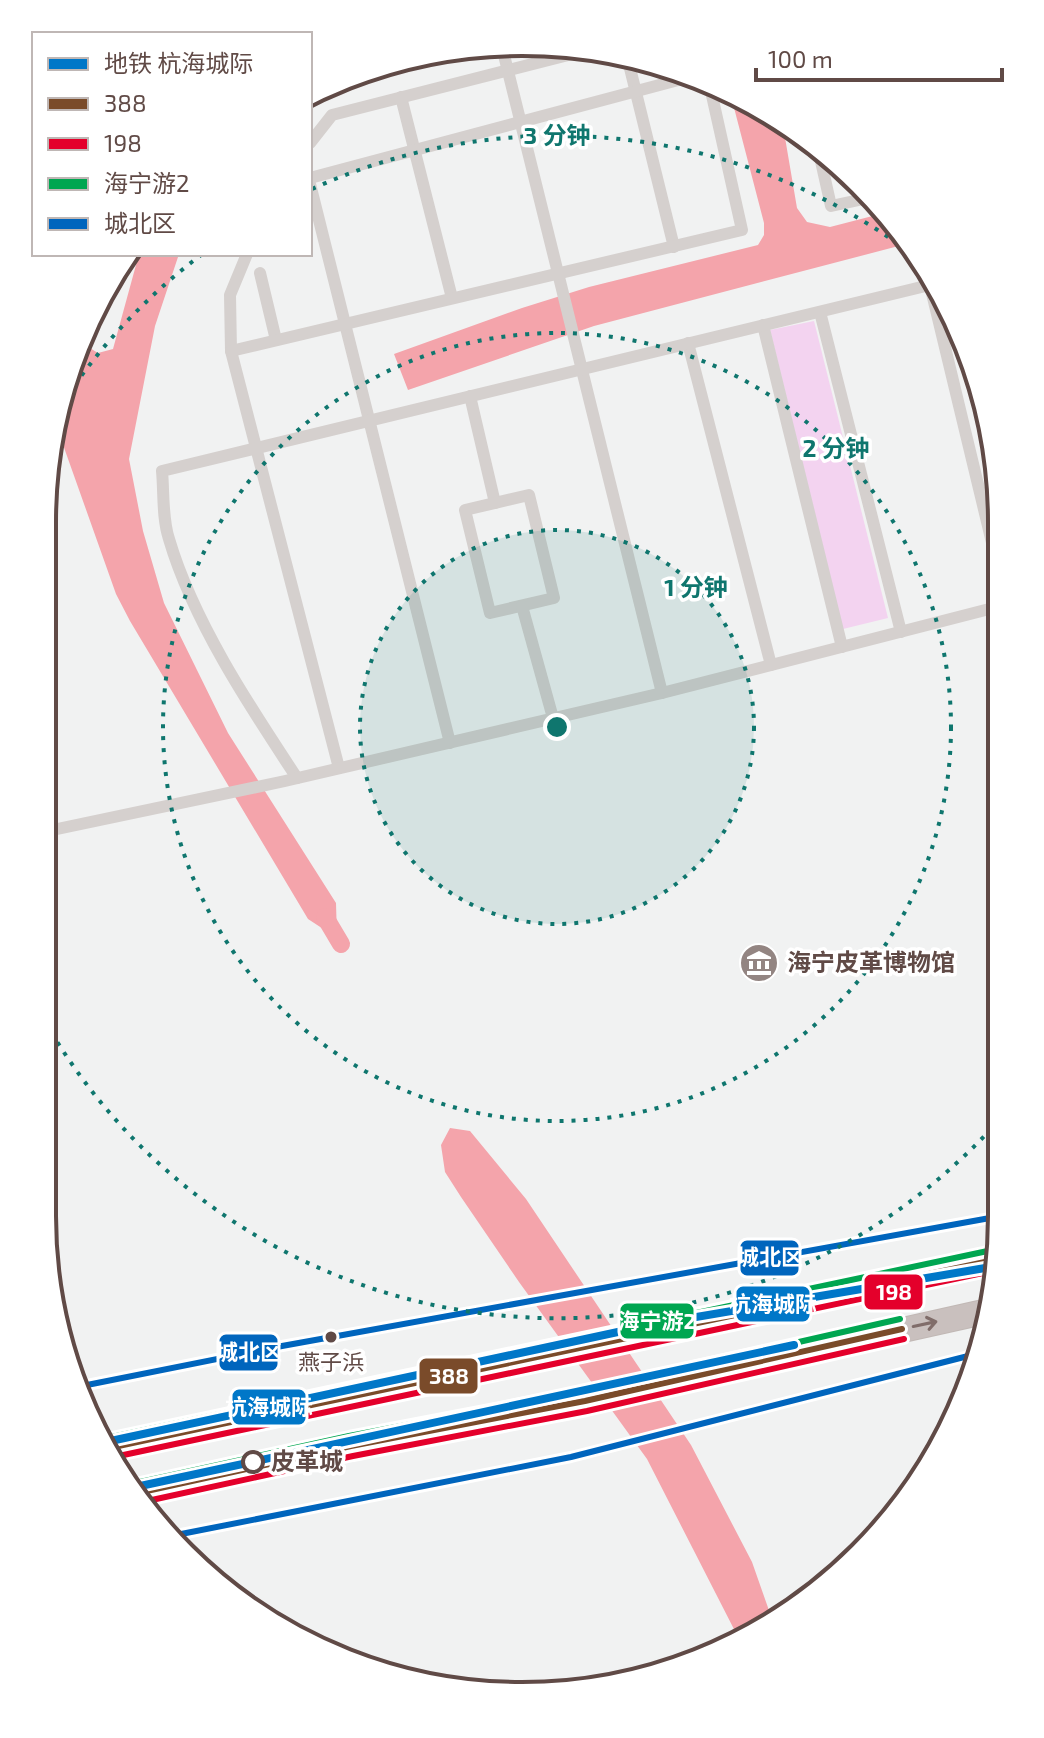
<svg xmlns="http://www.w3.org/2000/svg" width="1044" height="1738" viewBox="0 0 1044 1738" font-family="'Exo 2','Noto Sans SC',sans-serif">
  <style>
    .green { fill: #f3d3f0 }
    .water { fill: #f4a4ab }
    .lines { fill: none; stroke-linecap: round; stroke-linejoin: round }
    .canal { stroke: #f4a4ab; stroke-width: 18 }
    .highway-casing { stroke: #c1b8b5; stroke-width: 26 }
    .street { stroke: #d5d0ce; stroke-width: 12 }
    .highway { stroke: #c9c0be; stroke-width: 24 }
    .bus-1-casing { stroke: #fff; stroke-width: 12 }
    .bus-2-casing { stroke: #fff; stroke-width: 12 }
    .bus-3-casing { stroke: #fff; stroke-width: 12 }
    .bus-4-casing { stroke: #fff; stroke-width: 12 }
    .bus-1 { stroke: #7a4b2a; stroke-width: 6 }
    .bus-2 { stroke: #e4002b; stroke-width: 6 }
    .bus-3 { stroke: #00a651; stroke-width: 6 }
    .bus-4 { stroke: #0065bd; stroke-width: 6 }
    .metro-1-casing { stroke: #fff; stroke-width: 14 }
    .metro-1 { stroke: #0077c8; stroke-width: 8 }
    .oneway { stroke: #806d6a }
    .ring { fill: none; stroke: #0f766e; stroke-width: 4; stroke-dasharray: 4 8 }
    .bus-dot { fill: #604a46; stroke: #fff; stroke-width: 3 }
    .stop-dot { fill: #fff; stroke: #604a46; stroke-width: 4 }
    .labels { text-anchor: middle; stroke-width: 7; stroke-linejoin: round; paint-order: stroke }
    .bus-label { font-size: 22px; fill: #604a46; stroke: #fff }
    .poi-label { font-size: 24px; font-weight: bold; fill: #604a46; stroke: #fff; text-anchor: start }
    .stop-label { font-size: 24px; font-weight: bold; fill: #604a46; stroke: #fff; text-anchor: start }
    .rim { fill: none; stroke: #604a46; stroke-width: 4 }
    .centre { fill: #0f766e; stroke: #fff; stroke-width: 4 }
    .ring-label { font-size: 24px; text-anchor: middle; font-weight: bold; fill: #0f766e; stroke: #fff; stroke-width: 7; stroke-linejoin: round; paint-order: stroke }
    .line-badge { stroke: #fff; stroke-width: 3 }
    .badge-label { font-size: 22px; text-anchor: middle; font-weight: bold; fill: #fff }
  </style>
  <rect width="100%" height="100%" fill="#f1f2f2"/>
  <path class="green" d="M814 321 888 618 843 629 770 330Z"/>
  <g class="water">
    <path d="M732 100 782 120 797 208 807 222 830 227 888 212 910 243 594 326 408 390 394 354 522 308 589 287 758 245 764 235V223Z"/>
    <path d="M139 254H179L155 326 129 459 143 531 164 603 228 733 336 903 337 938 308 919 130 621 116 594 56 425 68 367 80 342 98 353 113 349Z"/>
    <path d="M450 1128 470 1131 526 1199 691 1445 752 1562 772 1619 738 1637 647 1459 519 1282 461 1197 445 1172 441 1145Z"/>
  </g>
  <g class="lines">
    <path class="canal" d="M325 917 341 944"/>
    <g class="highway-casing">
      <g id="highway">
        <path d="M109 1448 999 1259"/>
        <path d="M133 1494 351 1446 585 1401 988 1311"/>
      </g>
    </g>
    <g class="street">
      <path d="M503 51 662 693"/>
      <path d="M627 56 674 247"/>
      <path d="M410 59 462 51"/>
      <path d="M401 97 452 298"/>
      <path d="M310 143 332 115 584 51"/>
      <path d="M818 148 831 206 873 197"/>
      <path d="M310 178 682 79"/>
      <path d="M310 184 450 743"/>
      <path d="M247 254 230 295 231 351 339 768"/>
      <path d="M260 273 276 340"/>
      <path d="M930 285 1001 580"/>
      <path d="M820 312 901 632"/>
      <path d="M763 325 842 647"/>
      <path d="M688 343 771 665"/>
      <path d="M231 351 742 230 711 91"/>
      <path d="M470 396 495 503"/>
      <path d="M529 495 554 598 490 613 465 510Z"/>
      <path d="M522 606 553 718"/>
      <path d="M297 778C250 707 193 621 169 539 162 518 164 492 162 471L938 283"/>
      <path d="M43 832 285 781 662 693 1001 606"/>
    </g>
    <use href="#highway" class="highway"/>
    <g class="bus-1-casing">
      <g id="bus-1">
        <path d="M109 1448 999 1259"/>
        <path d="M133 1494 351 1446 585 1401 902 1329"/>
      </g>
    </g>
    <g class="bus-2-casing">
      <g id="bus-2">
        <path d="M114 1457 997 1270"/>
        <path d="M138 1503 353 1456 587 1411 904 1339"/>
      </g>
    </g>
    <g class="bus-3-casing">
      <g id="bus-3">
        <path d="M107 1438 997 1249"/>
        <path d="M131 1484 349 1436 583 1391 900 1319"/>
      </g>
    </g>
    <g class="bus-4-casing">
      <g id="bus-4">
        <path d="M77 1387 282 1346 1001 1216"/>
        <path d="M171 1536 571 1457 980 1353"/>
      </g>
    </g>
    <use href="#bus-1" class="bus-1"/>
    <use href="#bus-2" class="bus-2"/>
    <use href="#bus-3" class="bus-3"/>
    <use href="#bus-4" class="bus-4"/>
    <g class="metro-1-casing">
      <g id="metro-1">
        <path d="M106 1442 655 1324 997 1266"/>
        <path d="M131 1488 794 1345"/>
      </g>
    </g>
    <use href="#metro-1" class="metro-1"/>
  </g>
  <defs><path id="oneway-shaft" d="M-6 0H5M1.5-3L5.5 0L1.5 3" fill="none" stroke-width="1.6" stroke-linecap="round" stroke-linejoin="round" transform="scale(2)"/></defs>
  <use class="oneway" href="#oneway-shaft" transform="translate(925 1324) rotate(-12)"/>
  <circle cx="557" cy="727" r="197" fill="#0f766e" fill-opacity=".12"/>
  <g class="ring">
    <circle cx="557" cy="727" r="197"/>
    <circle cx="557" cy="727" r="394"/>
    <path d="M1000 1119A591 591 0 0 1 43 1018M61 405A591 591 0 0 1 201 255M312 189A591 591 0 0 1 925 264"/>
  </g>
  <defs>
    <g id="museum-disc" transform="scale(2)"><circle r="9.5" fill="#938582" stroke="#fff"/><path d="M0-6L6-3V-2H-6V-3ZM-5-1h2V3h-2ZM-1-1h2V3h-2ZM3-1h2V3H3ZM-6 4H6V6H-6Z" fill="#fff"/></g>
  </defs>
  <g fill-rule="evenodd">
    <use href="#museum-disc" x="759" y="963"/>
  </g>
  <circle class="bus-dot" cx="331" cy="1337" r="7"/>
  <circle class="stop-dot" cx="253" cy="1462" r="10"/>
  <g class="labels">
    <g class="bus-label">
      <text x="331" y="1370">燕子浜</text>
    </g>
    <g class="poi-label">
      <text x="787" y="971">海宁皮革博物馆</text>
    </g>
    <g class="stop-label">
      <text x="271" y="1470">皮革城</text>
    </g>
  </g>
  <path d="M0 0H1044V1738H0ZM522 56H522A466 466 0 0 1 988 522V1216A466 466 0 0 1 522 1682H522A466 466 0 0 1 56 1216V522A466 466 0 0 1 522 56Z" fill="#fff" fill-rule="evenodd"/>
  <path class="rim" d="M522 56H522A466 466 0 0 1 988 522V1216A466 466 0 0 1 522 1682H522A466 466 0 0 1 56 1216V522A466 466 0 0 1 522 56Z"/>
  <circle cx="557" cy="727" r="12" class="centre"/>
  <g class="ring-label">
    <text x="557" y="144">3 分钟</text>
    <text x="836" y="457">2 分钟</text>
    <text x="696" y="596">1 分钟</text>
  </g>
  <g class="line-badge">
    <rect x="739" y="1239" width="61" height="38" rx="8" fill="#0065bd"/>
    <rect x="863" y="1273" width="61" height="38" rx="8" fill="#e4002b"/>
    <rect x="735" y="1285" width="76" height="38" rx="8" fill="#0077c8"/>
    <rect x="619" y="1302" width="76" height="38" rx="8" fill="#00a651"/>
    <rect x="218" y="1333" width="61" height="39" rx="8" fill="#0065bd"/>
    <rect x="418" y="1357" width="61" height="38" rx="8" fill="#7a4b2a"/>
    <rect x="231" y="1388" width="76" height="38" rx="8" fill="#0077c8"/>
  </g>
  <g class="badge-label">
    <text x="770" y="1265">城北区</text>
    <text x="894" y="1300">198</text>
    <text x="773" y="1312">杭海城际</text>
    <text x="657" y="1329">海宁游2</text>
    <text x="249" y="1360">城北区</text>
    <text x="449" y="1384">388</text>
    <text x="269" y="1415">杭海城际</text>
  </g>
  <rect x="32" y="32" width="280" height="224" fill="#ffffff" stroke="#bfb7b5" stroke-width="2"/>
  <rect x="48" y="58" width="40" height="12" fill="#0077c8" stroke="#bfb7b5" stroke-width="2"/>
  <text x="104" y="72" font-size="24" fill="#604a46">地铁 杭海城际</text>
  <rect x="48" y="98" width="40" height="12" fill="#7a4b2a" stroke="#bfb7b5" stroke-width="2"/>
  <text x="104" y="112" font-size="24" fill="#604a46">388</text>
  <rect x="48" y="138" width="40" height="12" fill="#e4002b" stroke="#bfb7b5" stroke-width="2"/>
  <text x="104" y="152" font-size="24" fill="#604a46">198</text>
  <rect x="48" y="178" width="40" height="12" fill="#00a651" stroke="#bfb7b5" stroke-width="2"/>
  <text x="104" y="192" font-size="24" fill="#604a46">海宁游2</text>
  <rect x="48" y="218" width="40" height="12" fill="#0065bd" stroke="#bfb7b5" stroke-width="2"/>
  <text x="104" y="232" font-size="24" fill="#604a46">城北区</text>
  <path d="M756 68v12h246v-12" fill="none" stroke="#604a46" stroke-width="4"/>
  <text x="768" y="68" font-size="24" fill="#604a46" stroke="#ffffff" stroke-width="6" paint-order="stroke">100 m</text>
</svg>
